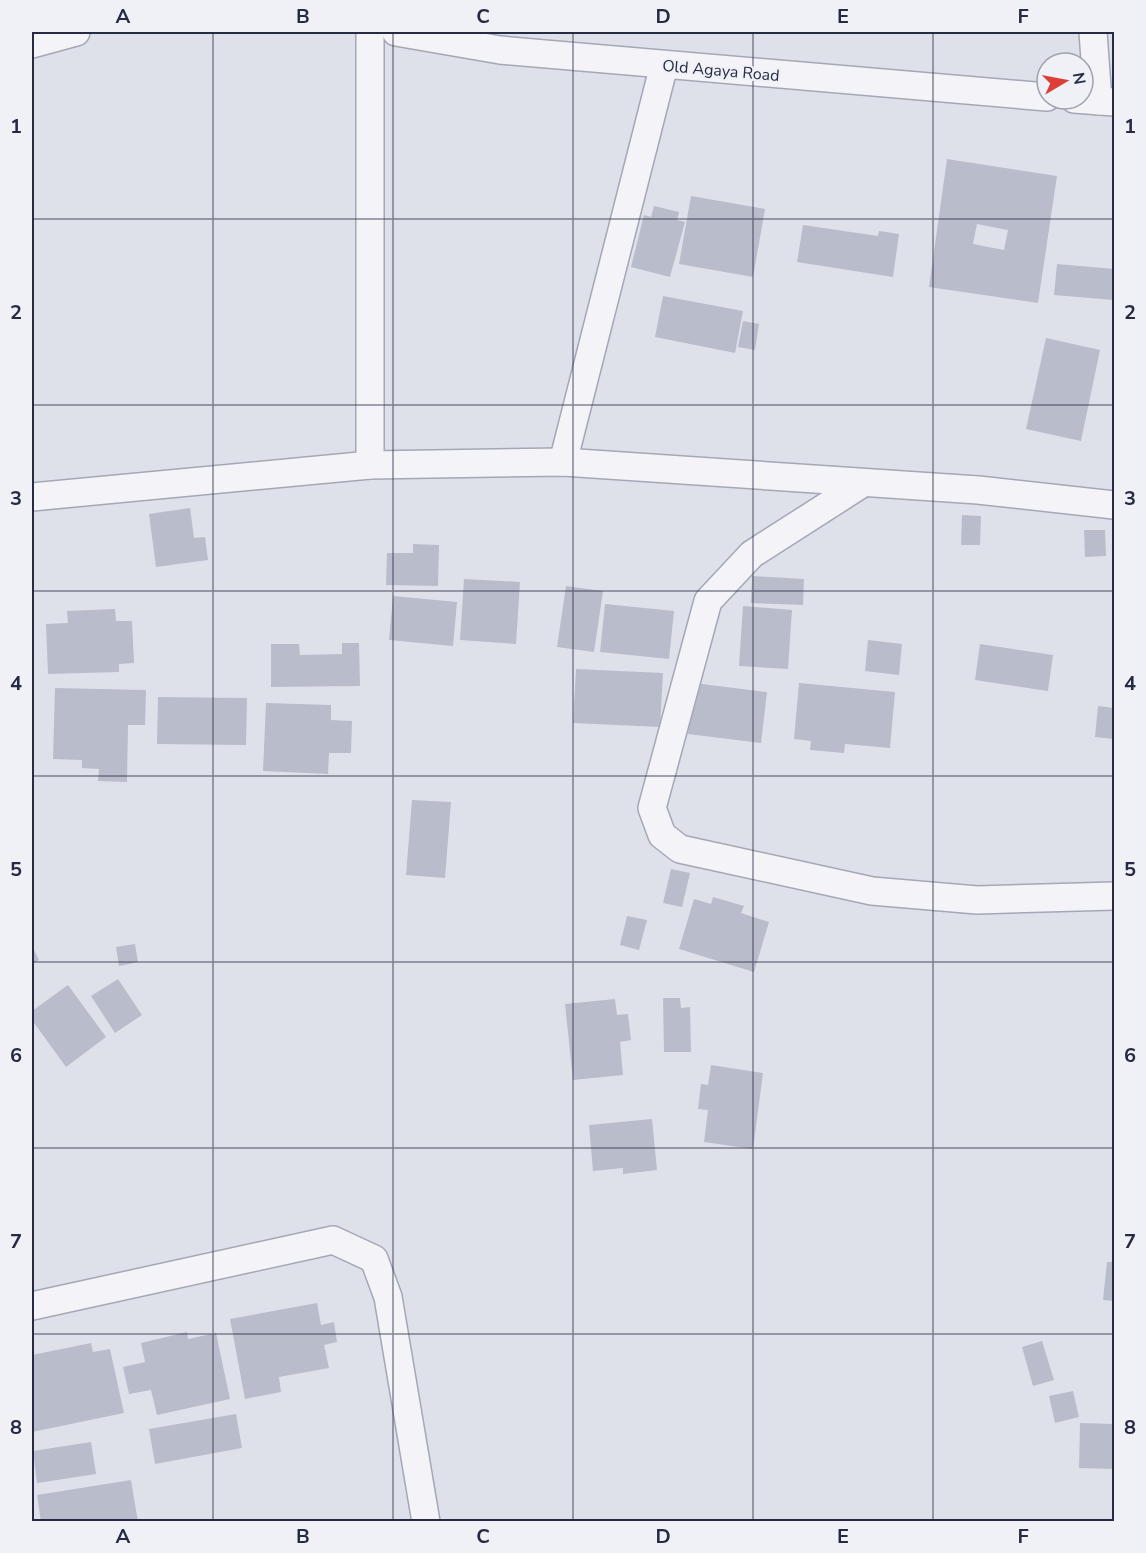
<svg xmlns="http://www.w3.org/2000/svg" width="1146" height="1553" viewBox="0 0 1146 1553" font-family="'Nunito Sans',sans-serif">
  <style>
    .building { fill: #b9bccb; fill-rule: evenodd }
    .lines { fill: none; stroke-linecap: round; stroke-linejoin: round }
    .minor-casing { stroke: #a4a7b5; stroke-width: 30 }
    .minor { stroke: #f3f3f8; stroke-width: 27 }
    .grid { fill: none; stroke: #262b43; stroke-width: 1.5; stroke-opacity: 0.55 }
    .labels { text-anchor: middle; stroke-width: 4.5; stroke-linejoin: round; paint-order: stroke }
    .street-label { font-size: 16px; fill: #262b43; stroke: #eff1f7 }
    .neatline { fill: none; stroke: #262b43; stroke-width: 2 }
    .grid-label { font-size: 20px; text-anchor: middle; font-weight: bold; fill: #262b43 }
  </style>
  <rect width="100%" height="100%" fill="#dfe1ea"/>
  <g class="building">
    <path d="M947 159 1057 176 1038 303 929 287ZM977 224 1008 230 1004 250 973 244Z"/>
    <path d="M691 196 765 209 753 277 679 264Z"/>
    <path d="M654 206 679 212 677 220 685 222 670 277 631 267 644 215 651 217Z"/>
    <path d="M803 225 878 236 879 231 899 234 893 277 797 262Z"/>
    <path d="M1057 264 1114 269V300L1054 295Z"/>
    <path d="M663 296 743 311 735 353 655 337Z"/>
    <path d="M743 321 759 324 755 350 738 347Z"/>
    <path d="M1046 338 1100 350 1081 441 1026 429Z"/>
    <path d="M190 508 194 538 205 537 208 560 156 567 149 514Z"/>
    <path d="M962 515 981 516 980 545H961Z"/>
    <path d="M1084 530H1105L1106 556 1085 557Z"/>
    <path d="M413 544 439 545 438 586 386 585 387 553H413Z"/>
    <path d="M752 576 804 579 803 605 751 603Z"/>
    <path d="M464 579 520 582 516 644 460 640Z"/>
    <path d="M566 586 603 591 594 652 557 647Z"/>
    <path d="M393 596 457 602 453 646 389 640Z"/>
    <path d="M605 604 674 611 669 659 600 652Z"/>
    <path d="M743 606 792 610 788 669 739 666Z"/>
    <path d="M115 609 116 621H132L134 663 119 664V672L48 674 46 624 68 623 67 611Z"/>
    <path d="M868 640 902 644 899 675 865 671Z"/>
    <path d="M342 643H359L360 686 271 687V644H299L300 655 342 654Z"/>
    <path d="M980 644 1053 655 1048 691 975 680Z"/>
    <path d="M576 669 663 673 660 727 573 723Z"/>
    <path d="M694 683 767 692 761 743 688 734Z"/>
    <path d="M799 683 895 692 890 748 845 744 844 753 810 750 811 741 794 739Z"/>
    <path d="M55 688 146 690 145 725H128L127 782 98 781 99 769 82 768V760L53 759Z"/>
    <path d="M158 697 247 698 246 745 157 744Z"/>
    <path d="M266 703 331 705V720L352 721 351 753H329L328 774 263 771Z"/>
    <path d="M1098 706 1114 708V739L1095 737Z"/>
    <path d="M412 800 451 802 445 878 406 875Z"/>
    <path d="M671 869 690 873 682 907 663 903Z"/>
    <path d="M713 897 744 906 741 913 769 922 754 972 679 949 694 899 711 904Z"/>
    <path d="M627 916 647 920 639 950 620 945Z"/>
    <path d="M135 944 138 962 119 966 116 947Z"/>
    <path d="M32 946 39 960 32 964Z"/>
    <path d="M118 979 142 1015 115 1033 91 996Z"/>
    <path d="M68 985 106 1037 66 1067 32 1020V1011Z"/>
    <path d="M663 998H680L681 1008 690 1007 691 1052H664Z"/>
    <path d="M615 999 617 1015 628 1014 631 1040 620 1042 623 1075 573 1080 565 1004Z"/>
    <path d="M711 1065 763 1073 753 1149 704 1142 708 1110 698 1109 701 1084 708 1085Z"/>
    <path d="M652 1119 657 1170 623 1174V1168L593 1171 589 1125Z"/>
    <path d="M1107 1262H1114V1301L1103 1300Z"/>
    <path d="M317 1303 321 1325 334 1322 337 1342 324 1345 329 1368 279 1377 281 1392 245 1399 230 1319Z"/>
    <path d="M187 1332 188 1339 216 1333 230 1399 157 1415 151 1390 129 1394 123 1367 145 1362 141 1343Z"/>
    <path d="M1042 1341 1054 1380 1033 1386 1022 1347Z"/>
    <path d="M91 1343 93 1352 110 1349 124 1413 32 1432V1355Z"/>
    <path d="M1073 1391 1079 1417 1055 1423 1049 1396Z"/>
    <path d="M236 1414 242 1448 155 1464 149 1429Z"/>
    <path d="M1080 1423 1114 1424V1469L1079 1468Z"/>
    <path d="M91 1442 96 1474 37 1483 33 1451Z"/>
    <path d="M131 1480 138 1522H41L37 1495Z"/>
  </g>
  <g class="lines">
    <g class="minor-casing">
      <g id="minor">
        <path d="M396 32 500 50 1047 97"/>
        <path d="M1093 32 1098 101"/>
        <path d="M32 44 76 32"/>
        <path d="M1074 99 1114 102"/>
        <path d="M563 462 664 65"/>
        <path d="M370 465V32"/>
        <path d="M863 483 752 554 708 601 652 808 662 835 680 849 872 891 977 900 1114 896"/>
        <path d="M32 497 370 465 563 462 978 490 1114 505"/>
        <path d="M32 1306 333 1240 374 1259 388 1297 426 1522"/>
      </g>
    </g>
    <use href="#minor" class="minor"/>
  </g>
  <path class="grid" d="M213 32V1522M393 32V1522M573 32V1522M753 32V1522M933 32V1522M32 219H1114M32 405H1114M32 591H1114M32 776H1114M32 962H1114M32 1148H1114M32 1334H1114"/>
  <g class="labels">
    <g class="street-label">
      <text transform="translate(721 70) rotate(5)" y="6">Old Agaya Road</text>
    </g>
  </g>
  <rect width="1146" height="1553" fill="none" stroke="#eff1f7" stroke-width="66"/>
  <g transform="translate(1065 81) rotate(80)"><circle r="28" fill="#eff1f7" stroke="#9fa2af" stroke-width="1.5"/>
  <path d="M0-4.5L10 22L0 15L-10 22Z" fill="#dc3f37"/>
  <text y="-9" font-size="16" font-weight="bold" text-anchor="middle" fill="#262b43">N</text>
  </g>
  <rect x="33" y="33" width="1080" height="1487" class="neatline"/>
  <g class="grid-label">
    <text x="123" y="23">A</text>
    <text x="303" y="23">B</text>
    <text x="483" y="23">C</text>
    <text x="663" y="23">D</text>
    <text x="843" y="23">E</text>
    <text x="1023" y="23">F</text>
    <text x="16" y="133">1</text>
    <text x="1130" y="133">1</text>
    <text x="16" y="319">2</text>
    <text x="1130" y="319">2</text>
    <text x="16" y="505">3</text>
    <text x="1130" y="505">3</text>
    <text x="16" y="690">4</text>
    <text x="1130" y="690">4</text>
    <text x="16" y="876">5</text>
    <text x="1130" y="876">5</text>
    <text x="16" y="1062">6</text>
    <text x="1130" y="1062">6</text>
    <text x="16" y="1248">7</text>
    <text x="1130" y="1248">7</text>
    <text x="16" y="1434">8</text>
    <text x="1130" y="1434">8</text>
    <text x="123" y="1543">A</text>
    <text x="303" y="1543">B</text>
    <text x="483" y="1543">C</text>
    <text x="663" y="1543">D</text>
    <text x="843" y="1543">E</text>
    <text x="1023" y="1543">F</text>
  </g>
</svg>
